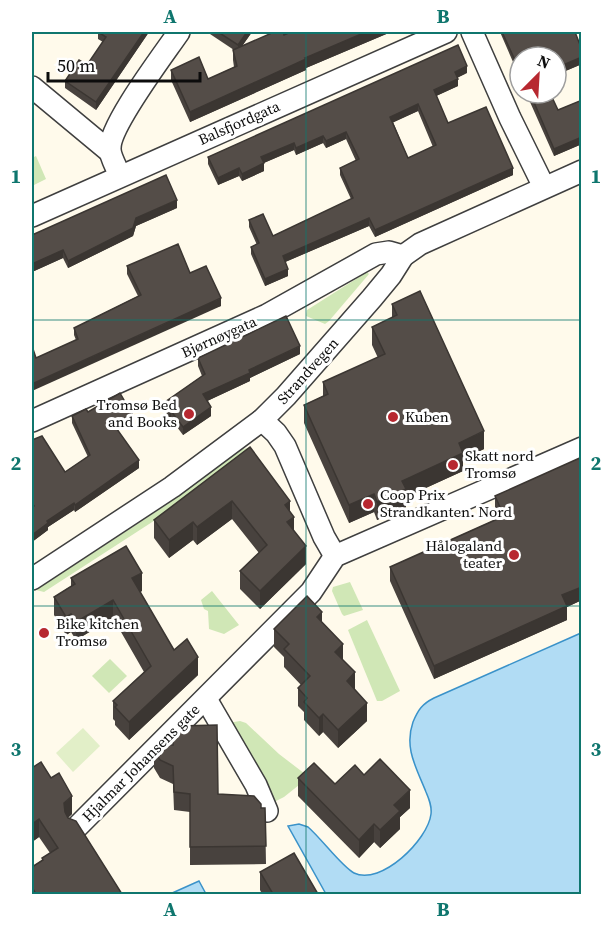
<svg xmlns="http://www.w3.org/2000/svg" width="613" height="926" viewBox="0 0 613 926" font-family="'Source Serif 4',serif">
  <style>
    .green { fill: #d0e7b6 }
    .pitch { fill: #e2efc8 }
    .water { fill: #b1dcf4; stroke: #3a92c9; stroke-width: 1.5 }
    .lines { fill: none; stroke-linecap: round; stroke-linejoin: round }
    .minor-casing { stroke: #3f3f3f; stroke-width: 24 }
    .minor { stroke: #fff; stroke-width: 21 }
    .wall { fill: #48423e; fill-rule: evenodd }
    .shaded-wall { fill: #3b3632 }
    .building { fill: #544d48; stroke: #3b3632; stroke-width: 1.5; fill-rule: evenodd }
    .grid { fill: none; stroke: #0f766e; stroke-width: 1.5; stroke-opacity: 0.55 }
    .poi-dot { fill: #b72830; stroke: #fff; stroke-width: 2 }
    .labels { text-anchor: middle; stroke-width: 6; stroke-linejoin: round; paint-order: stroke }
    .street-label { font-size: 15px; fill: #0c0c0c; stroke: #fff }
    .poi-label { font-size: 15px; fill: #0c0c0c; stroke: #fff; text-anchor: start }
    .neatline { fill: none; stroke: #0f766e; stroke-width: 2 }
    .grid-label { font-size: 20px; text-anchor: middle; font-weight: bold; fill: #0f766e }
  </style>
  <rect width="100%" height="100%" fill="#fffaeb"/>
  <g class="green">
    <path d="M36 156 46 179 32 186V158Z"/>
    <path d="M367 272 369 274 329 321 325 324 306 316 307 310Z"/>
    <path d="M251 447 163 515 44 592 36 590 160 509 240 450Z"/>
    <path d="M350 582 363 610 344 616 342 614 332 591 333 587Z"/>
    <path d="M212 591 239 625 224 634 209 629 208 611 204 609 201 600Z"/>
    <path d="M367 620 400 691 382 701H377L348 630Z"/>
    <path d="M110 659 127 676 109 693 92 676Z"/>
    <path d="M240 721 246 723 279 754 309 777 284 797 272 803 228 723Z"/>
  </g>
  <path class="pitch" d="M83 728 100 746 73 772 56 753Z"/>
  <g class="water">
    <path d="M581 633V894H326L288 826 299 824 308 827C321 838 342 867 354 873 381 886 428 840 431 814 432 806 429 799 426 792 416 767 404 748 413 722 418 710 422 704 434 698Z"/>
    <path d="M199 881 206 894H170Z"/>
  </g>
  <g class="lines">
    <g class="minor-casing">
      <g id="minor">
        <path d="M472 32 510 118 544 187"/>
        <path d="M32 87 109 151"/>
        <path d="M120 176C117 168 110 157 110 149 109 126 164 54 179 32"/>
        <path d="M32 216 446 32"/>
        <path d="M262 420 276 433 285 446 324 537 335 556"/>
        <path d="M32 421 267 315 376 254 389 252 403 256"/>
        <path d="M32 579 172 487 262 420 286 396 372 298 391 275 403 256 420 244 582 171"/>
        <path d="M206 699 256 785 267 811"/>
        <path d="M77 827 311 592 335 556 582 448"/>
      </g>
    </g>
    <use href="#minor" class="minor"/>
  </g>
  <g class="wall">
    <path d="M98 32H149L96 110 65 88V81L87 65 103 42 98 39Z"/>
    <path d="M210 32H252L242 46 284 35 291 32H391L306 68V70L190 122 171 80V70L208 79 234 67 233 60V50H234L210 34Z"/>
    <path d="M500 32H575L582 50V64L556 75V57H520V78Z"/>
    <path d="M467 73 458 77V86L436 96 448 123 513 175 375 237 369 226 285 262 288 276 265 286 251 254V247L257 245 249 227V220L273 236 351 199 340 175V168L356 161 346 139 326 148 323 143 296 155 294 150 264 163V171L242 181 239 176 218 185 208 164V157ZM418 111 433 147 408 158 393 122Z"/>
    <path d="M526 93H550L558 110 582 100V144L554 156Z"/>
    <path d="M177 208 136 226 133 236 68 268 63 258 32 272V235Z"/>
    <path d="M582 246V271L579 265V247Z"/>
    <path d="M127 266 190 273 221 306 36 358 76 340 74 335V328L138 296 127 274Z"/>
    <path d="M392 304 484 449 463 459V471L406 497V507L377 520 374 512 349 523 304 423V405L323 396V382L378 358 372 345V327L392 318Z"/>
    <path d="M300 354 250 378V381L207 401 211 416 183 435 171 419V418H169L165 411V402L202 376 198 366V358Z"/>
    <path d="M88 412 132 422 118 430 139 468 75 512 74 510 48 527V530L32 542V440L65 472 88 457 72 423V416Z"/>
    <path d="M250 447 290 512 294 531 306 564 260 609 240 589V571L259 553 232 519 197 545 193 540 169 558 154 538V520Z"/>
    <path d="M582 457V600L567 607V620L434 679 390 581V567L499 518 495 509V496Z"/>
    <path d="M71 578 142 591 140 592 174 650 198 675 129 740 115 725V721L113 719V701L144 672 113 618 76 640 71 632 66 635 54 615V597L71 586Z"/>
    <path d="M322 622 343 660 367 721 338 748 323 732 319 736 304 720V712L298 706V688L301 685 284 667V657L274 647V629Z"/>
    <path d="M154 750 218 794 261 808H265L266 864 190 865V812L174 810 173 784 160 778 154 768Z"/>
    <path d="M32 768 72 814 68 818 122 894H32V867L42 860V858L50 853 39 837 32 842Z"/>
    <path d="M364 775 410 808 400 817V829L380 848 374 842 359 858 298 796V778L335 784Z"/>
    <path d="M260 872 318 894H262L260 890Z"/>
  </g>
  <g class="shaded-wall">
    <path d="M144 32H149L96 110V102Z"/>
    <path d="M247 32H252L238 52V45Z"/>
    <path d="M366 32H391L306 68V70L190 122V112L305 58Z"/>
    <path d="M582 57V64L556 75V68Z"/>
    <path d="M467 66V73L455 79V72Z"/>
    <path d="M458 79V86L434 97V90Z"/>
    <path d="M418 104V111L390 124V117Z"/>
    <path d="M346 132V139L326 148V141Z"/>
    <path d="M323 136V143L296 155V148Z"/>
    <path d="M582 137V144L554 156V149Z"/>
    <path d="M294 143V150L261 164V157Z"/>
    <path d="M264 163V171L242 181V174Z"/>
    <path d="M239 168V176L218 185V178Z"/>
    <path d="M513 168V175L375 237V230Z"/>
    <path d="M177 200V208L136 226 133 236 68 268V261L136 218Z"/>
    <path d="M369 218V226L283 263V256Z"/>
    <path d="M63 250V258L32 272V264Z"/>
    <path d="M288 269V276L265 286V279Z"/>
    <path d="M221 298V306L32 391V384Z"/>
    <path d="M300 346V354L250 378V381L203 403V394L249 370Z"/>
    <path d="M211 407V416L183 435V427Z"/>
    <path d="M174 408 171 411V418H169V410Z"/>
    <path d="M132 414V422L114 432V425Z"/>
    <path d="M484 431V449L463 459V471L406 497V507L377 520V502L402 481 459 443Z"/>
    <path d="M139 460V468L75 512V505Z"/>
    <path d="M374 494V512L349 523V505Z"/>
    <path d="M232 501V519L197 545V527Z"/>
    <path d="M290 501V519L285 505Z"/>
    <path d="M74 503V510L48 527V530L32 542V535L47 521Z"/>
    <path d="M294 517V535L287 522Z"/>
    <path d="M193 522V540L169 558V540Z"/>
    <path d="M306 546V564L260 609V591Z"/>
    <path d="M142 573V591L132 596V578Z"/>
    <path d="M582 587V600L567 607V620L434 679V666L562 595Z"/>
    <path d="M113 600V618L76 640V622Z"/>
    <path d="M322 612V630L317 617Z"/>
    <path d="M71 614V632L66 635V617Z"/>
    <path d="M343 644V662L335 652Z"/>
    <path d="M198 657V675L129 740V722Z"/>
    <path d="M355 672V690L347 681Z"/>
    <path d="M367 703V721L338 748V730Z"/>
    <path d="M323 714V732L319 736V718Z"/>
    <path d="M410 790V808L400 817V829L380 848V830L394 805Z"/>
    <path d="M72 796V814L64 821V803Z"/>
    <path d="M39 819V837L32 842V824Z"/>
    <path d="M374 824V842L359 858V840Z"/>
  </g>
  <g class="building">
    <path d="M98 32H144L96 102 65 81 79 60 87 65 106 37Z"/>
    <path d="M218 32H247L238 45Z"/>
    <path d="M274 32H283L284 35 291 32H366L305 58 306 59 190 112 171 70 199 57 208 79 237 66 233 50Z"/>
    <path d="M502 32H575L582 50V57L556 68V57H520V71Z"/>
    <path d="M458 45 467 66 455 72 458 79 434 90 448 123 486 107 513 168 375 230 369 218 283 256 288 269 265 279 251 247 259 243 249 220 263 214 273 236 353 198 340 168 359 159 346 132 326 141 323 136 296 148 294 143 261 157 264 163 242 174 239 168 218 178 208 157ZM418 104 436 145 408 158 390 117Z"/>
    <path d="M530 93H550L558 110 582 100V137L554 149Z"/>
    <path d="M166 175 177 200 136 218 133 228 68 261 63 250 32 264V235Z"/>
    <path d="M178 244 190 273 206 266 221 298 32 384V346L36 358 78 339 74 328 141 295 127 266Z"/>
    <path d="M420 291 484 431 459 443 463 453 402 481 406 489 377 502 374 494 349 505 304 405 328 394 323 382 385 354 372 327 397 315 392 304Z"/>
    <path d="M286 316 300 346 249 370 250 373 203 394 211 407 183 427 171 411 174 408 169 410 165 402 205 374 198 358Z"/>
    <path d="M120 393 132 414 114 425 139 460 75 505 74 503 47 521 48 523 32 535V508L34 506 32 503V440L42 436 65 472 90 455 72 416 86 409 88 412Z"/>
    <path d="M250 447 290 501 285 505 294 517 287 522 306 546 260 591 240 571 267 545 232 501 197 527 193 522 169 540 154 520Z"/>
    <path d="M582 457V587L562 595 567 606 434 666 390 567 504 516 495 496Z"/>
    <path d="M126 546 142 573 132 578 174 650 187 639 198 657 129 722 115 707 117 705 113 701 151 666 113 600 76 622 71 614 66 617 54 597 75 584 71 578Z"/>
    <path d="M307 596 322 612 317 617 343 644 335 652 355 672 347 681 367 703 338 730 323 714 319 718 304 702 307 698 298 688 310 676 284 649 289 644 274 629Z"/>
    <path d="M217 725 218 794 254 796 261 804V808H265L266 846 190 847V794L174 792 173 766 160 760 154 750 159 745H173V731L176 728H179V726Z"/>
    <path d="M380 759 410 790 394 805 400 811 380 830 374 824 359 840 298 778 314 763 335 784 355 765 364 775Z"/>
    <path d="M41 762 51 778 59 773 72 796 64 803 65 812 68 818 76 821 122 894H36L32 887V867L43 860 42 858 58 848 39 819 32 824V768Z"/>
    <path d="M294 853 318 894H273L260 872Z"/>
  </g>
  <path class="grid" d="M306 32V894M32 320H582M32 606H582"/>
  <g class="poi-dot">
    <circle cx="189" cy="414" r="6"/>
    <circle cx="393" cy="417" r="6"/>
    <circle cx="453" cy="465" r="6"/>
    <circle cx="368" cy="504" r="6"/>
    <circle cx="514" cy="555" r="6"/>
    <circle cx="44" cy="633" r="6"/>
  </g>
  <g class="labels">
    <g class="street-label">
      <text transform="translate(239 123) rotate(-24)" y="5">Balsfjordgata</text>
      <text transform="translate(219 337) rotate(-24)" y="5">Bjørnøygata</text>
      <text transform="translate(308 371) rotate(-48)" y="5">Strandvegen</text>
      <text transform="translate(141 763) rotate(-45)" y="5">Hjalmar Johansens gate</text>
    </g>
    <g class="poi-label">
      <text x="177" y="410" text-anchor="end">Tromsø Bed<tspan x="177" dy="17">and Books</tspan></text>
      <text x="405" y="422">Kuben</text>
      <text x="465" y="461">Skatt nord<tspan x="465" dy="17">Tromsø</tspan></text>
      <text x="380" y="500">Coop Prix<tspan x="380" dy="17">Strandkanten. Nord</tspan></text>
      <text x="502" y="551" text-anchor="end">Hålogaland<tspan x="502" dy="17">teater</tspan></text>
      <text x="56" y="629">Bike kitchen<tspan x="56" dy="17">Tromsø</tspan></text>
    </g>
  </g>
  <rect width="613" height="926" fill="none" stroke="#ffffff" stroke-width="66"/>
  <g transform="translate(538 75) rotate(24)"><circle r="28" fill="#ffffff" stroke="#9e9e9e" stroke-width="1.5"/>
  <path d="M0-4.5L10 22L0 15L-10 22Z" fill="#b72830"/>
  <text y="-9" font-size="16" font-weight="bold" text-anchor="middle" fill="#0c0c0c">N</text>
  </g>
  <path d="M48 72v9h152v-9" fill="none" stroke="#0c0c0c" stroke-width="3"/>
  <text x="57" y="72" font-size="18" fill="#0c0c0c" stroke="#ffffff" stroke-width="4.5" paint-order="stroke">50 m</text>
  <rect x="33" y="33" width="547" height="860" class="neatline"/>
  <g class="grid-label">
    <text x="170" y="23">A</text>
    <text x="443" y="23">B</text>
    <text x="16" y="183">1</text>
    <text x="596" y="183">1</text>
    <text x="16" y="470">2</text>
    <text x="596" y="470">2</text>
    <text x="16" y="756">3</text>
    <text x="596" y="756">3</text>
    <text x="170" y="916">A</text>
    <text x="443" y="916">B</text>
  </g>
</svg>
